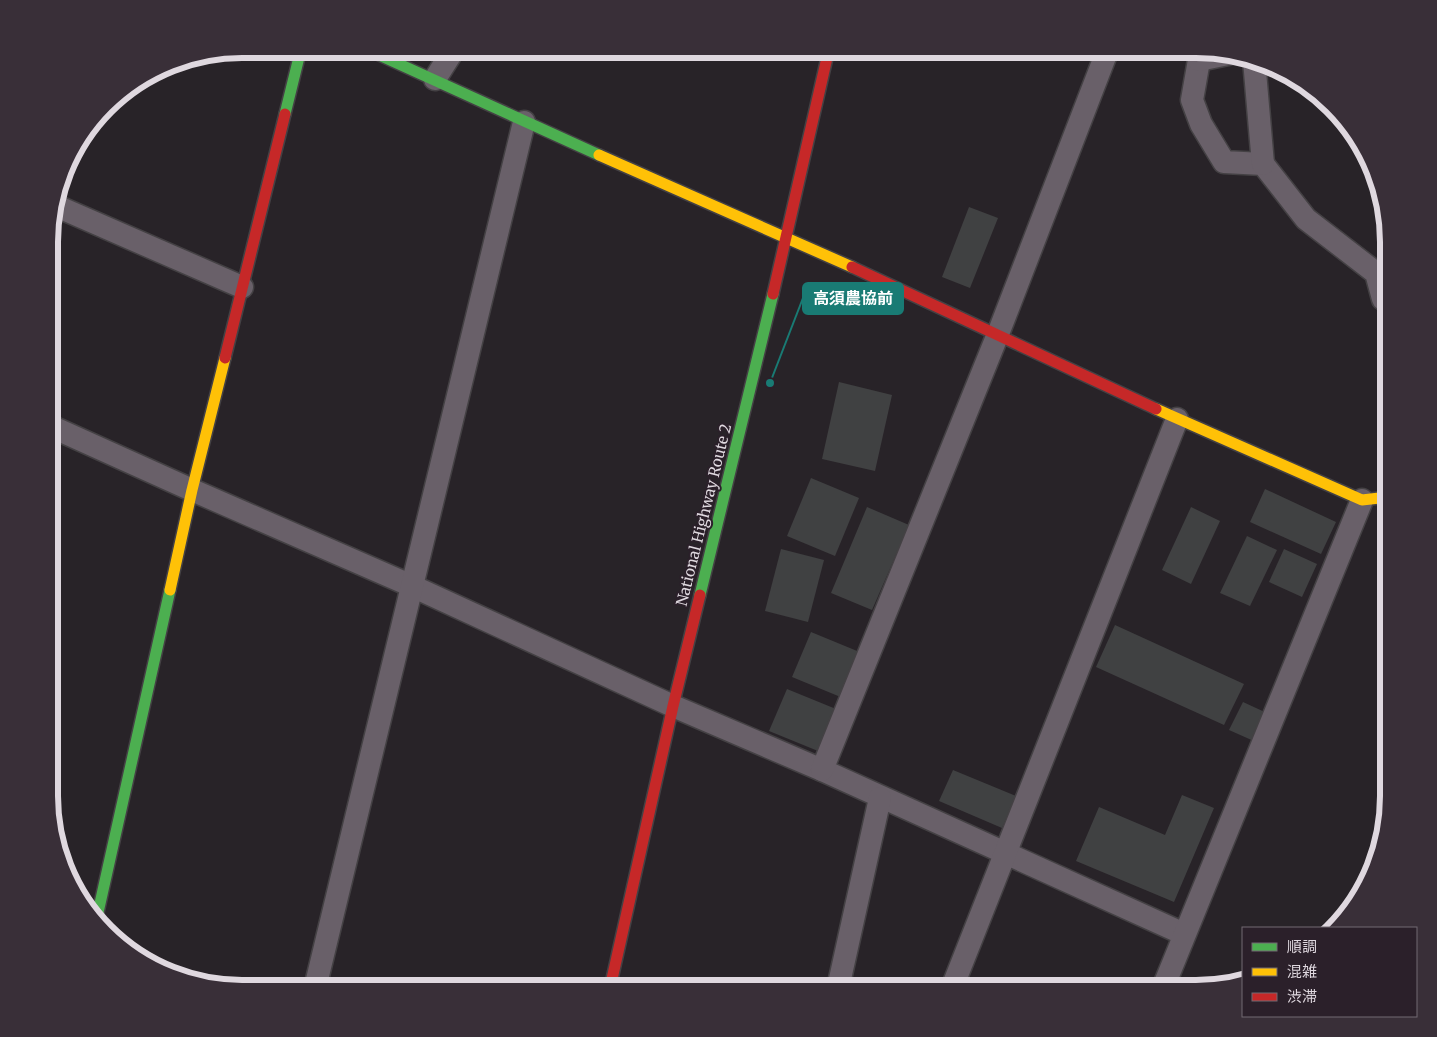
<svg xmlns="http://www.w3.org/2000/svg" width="1437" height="1037" viewBox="0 0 1437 1037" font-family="Merriweather,'Noto Sans JP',serif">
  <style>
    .building { fill: #404142 }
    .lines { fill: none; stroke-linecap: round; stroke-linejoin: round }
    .street-casing { stroke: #444144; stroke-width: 25 }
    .fast-casing { stroke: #444144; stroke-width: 14 }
    .slow-casing { stroke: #444144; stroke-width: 14 }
    .jam-casing { stroke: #444144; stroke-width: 14 }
    .street { stroke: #696069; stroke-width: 22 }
    .fast { stroke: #4caf50; stroke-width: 11 }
    .slow { stroke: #ffc107; stroke-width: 11 }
    .jam { stroke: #c62828; stroke-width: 11 }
    .labels { text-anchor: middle; stroke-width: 4; stroke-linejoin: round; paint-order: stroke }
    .street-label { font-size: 15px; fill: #dfd8df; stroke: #2b202a }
    .rim { fill: none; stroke: #dfd8df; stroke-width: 6 }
    .leader { fill: none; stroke: #197b74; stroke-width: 2 }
    .callout-dot { fill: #197b74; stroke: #2b202a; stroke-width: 2 }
    .callout { fill: #197b74; stroke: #197b74; stroke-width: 2 }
    .callout-label { font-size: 16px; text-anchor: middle; font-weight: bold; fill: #fff }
  </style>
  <rect width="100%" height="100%" fill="#282328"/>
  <g class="building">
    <path d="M969 207 998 218 970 288 942 277Z"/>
    <path d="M839 382 892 395 875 471 822 459Z"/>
    <path d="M811 478 859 498 835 556 787 536Z"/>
    <path d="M1265 489 1336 522 1321 554 1250 522Z"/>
    <path d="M867 507 909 525 872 610 831 593Z"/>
    <path d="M1191 507 1220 521 1191 584 1162 570Z"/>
    <path d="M1247 536 1277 550 1250 606 1220 593Z"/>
    <path d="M781 549 824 560 808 622 765 611Z"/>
    <path d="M1284 549 1317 564 1302 597 1269 582Z"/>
    <path d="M1115 625 1244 684 1224 725 1096 667Z"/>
    <path d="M811 632 862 653 843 698 792 677Z"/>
    <path d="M787 689 836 709 818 751 769 731Z"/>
    <path d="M1243 702 1269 714 1256 742 1229 730Z"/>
    <path d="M953 770 1016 796 1002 828 939 801Z"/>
    <path d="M1182 795 1214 808 1174 902 1076 861 1099 807 1165 835Z"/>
  </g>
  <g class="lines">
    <g class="street-casing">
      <g id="street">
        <path d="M1195 49 1199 60 1192 100 1201 124 1224 162 1263 164 1306 219 1376 273 1383 299 1388 302"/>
        <path d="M1199 60 1228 54"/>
        <path d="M1254 60 1263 164"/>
        <path d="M435 79 454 49"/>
        <path d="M54 205 242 287"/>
        <path d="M50 426 192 490 412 586 673 706 822 770 1184 934"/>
        <path d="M822 770 998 334 1108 49"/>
        <path d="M315 988 524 122"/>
        <path d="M838 988 880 798"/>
        <path d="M952 988 1177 419"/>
        <path d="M1163 988 1362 500"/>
      </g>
    </g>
    <g class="fast-casing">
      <g id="fast">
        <path d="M366 49 599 155"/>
        <path d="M285 114 301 49"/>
        <path d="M700 595 773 294"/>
        <path d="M97 917 170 590"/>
      </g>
    </g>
    <g class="slow-casing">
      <g id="slow">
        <path d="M599 155 852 267"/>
        <path d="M1156 409 1362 500 1388 497"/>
        <path d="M170 590 192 490 225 358"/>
      </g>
    </g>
    <g class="jam-casing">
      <g id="jam">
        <path d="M852 267 1156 409"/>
        <path d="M773 294 829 49"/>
        <path d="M225 358 285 114"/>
        <path d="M610 988 673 706 700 595"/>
      </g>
    </g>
    <use href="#street" class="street"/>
    <use href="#fast" class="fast"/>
    <use href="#slow" class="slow"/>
    <use href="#jam" class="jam"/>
  </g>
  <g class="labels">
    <g class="street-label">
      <text transform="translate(704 515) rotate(-76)" y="5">National Highway Route 2</text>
    </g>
  </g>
  <path d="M0 0H1437V1037H0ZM242 58H1196A184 184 0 0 1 1380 242V796A184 184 0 0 1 1196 980H242A184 184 0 0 1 58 796V242A184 184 0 0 1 242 58Z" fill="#392f38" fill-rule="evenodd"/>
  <path class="rim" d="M242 58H1196A184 184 0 0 1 1380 242V796A184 184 0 0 1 1196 980H242A184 184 0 0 1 58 796V242A184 184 0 0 1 242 58Z"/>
  <path class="leader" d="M770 383L803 298"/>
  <circle class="callout-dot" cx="770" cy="383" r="5"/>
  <rect class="callout" x="803" y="283" width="100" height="31" rx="5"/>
  <g class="callout-label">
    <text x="853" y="304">高須農協前</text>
  </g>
  <rect x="1242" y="927" width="175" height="90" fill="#2b202a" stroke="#736a72"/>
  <rect x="1252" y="943" width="25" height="8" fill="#4caf50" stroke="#736a72"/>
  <text x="1287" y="952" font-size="15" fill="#dfd8df">順調</text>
  <rect x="1252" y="968" width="25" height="8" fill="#ffc107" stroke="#736a72"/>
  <text x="1287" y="977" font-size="15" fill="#dfd8df">混雑</text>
  <rect x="1252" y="993" width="25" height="8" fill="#c62828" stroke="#736a72"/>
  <text x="1287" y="1002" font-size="15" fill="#dfd8df">渋滞</text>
</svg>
